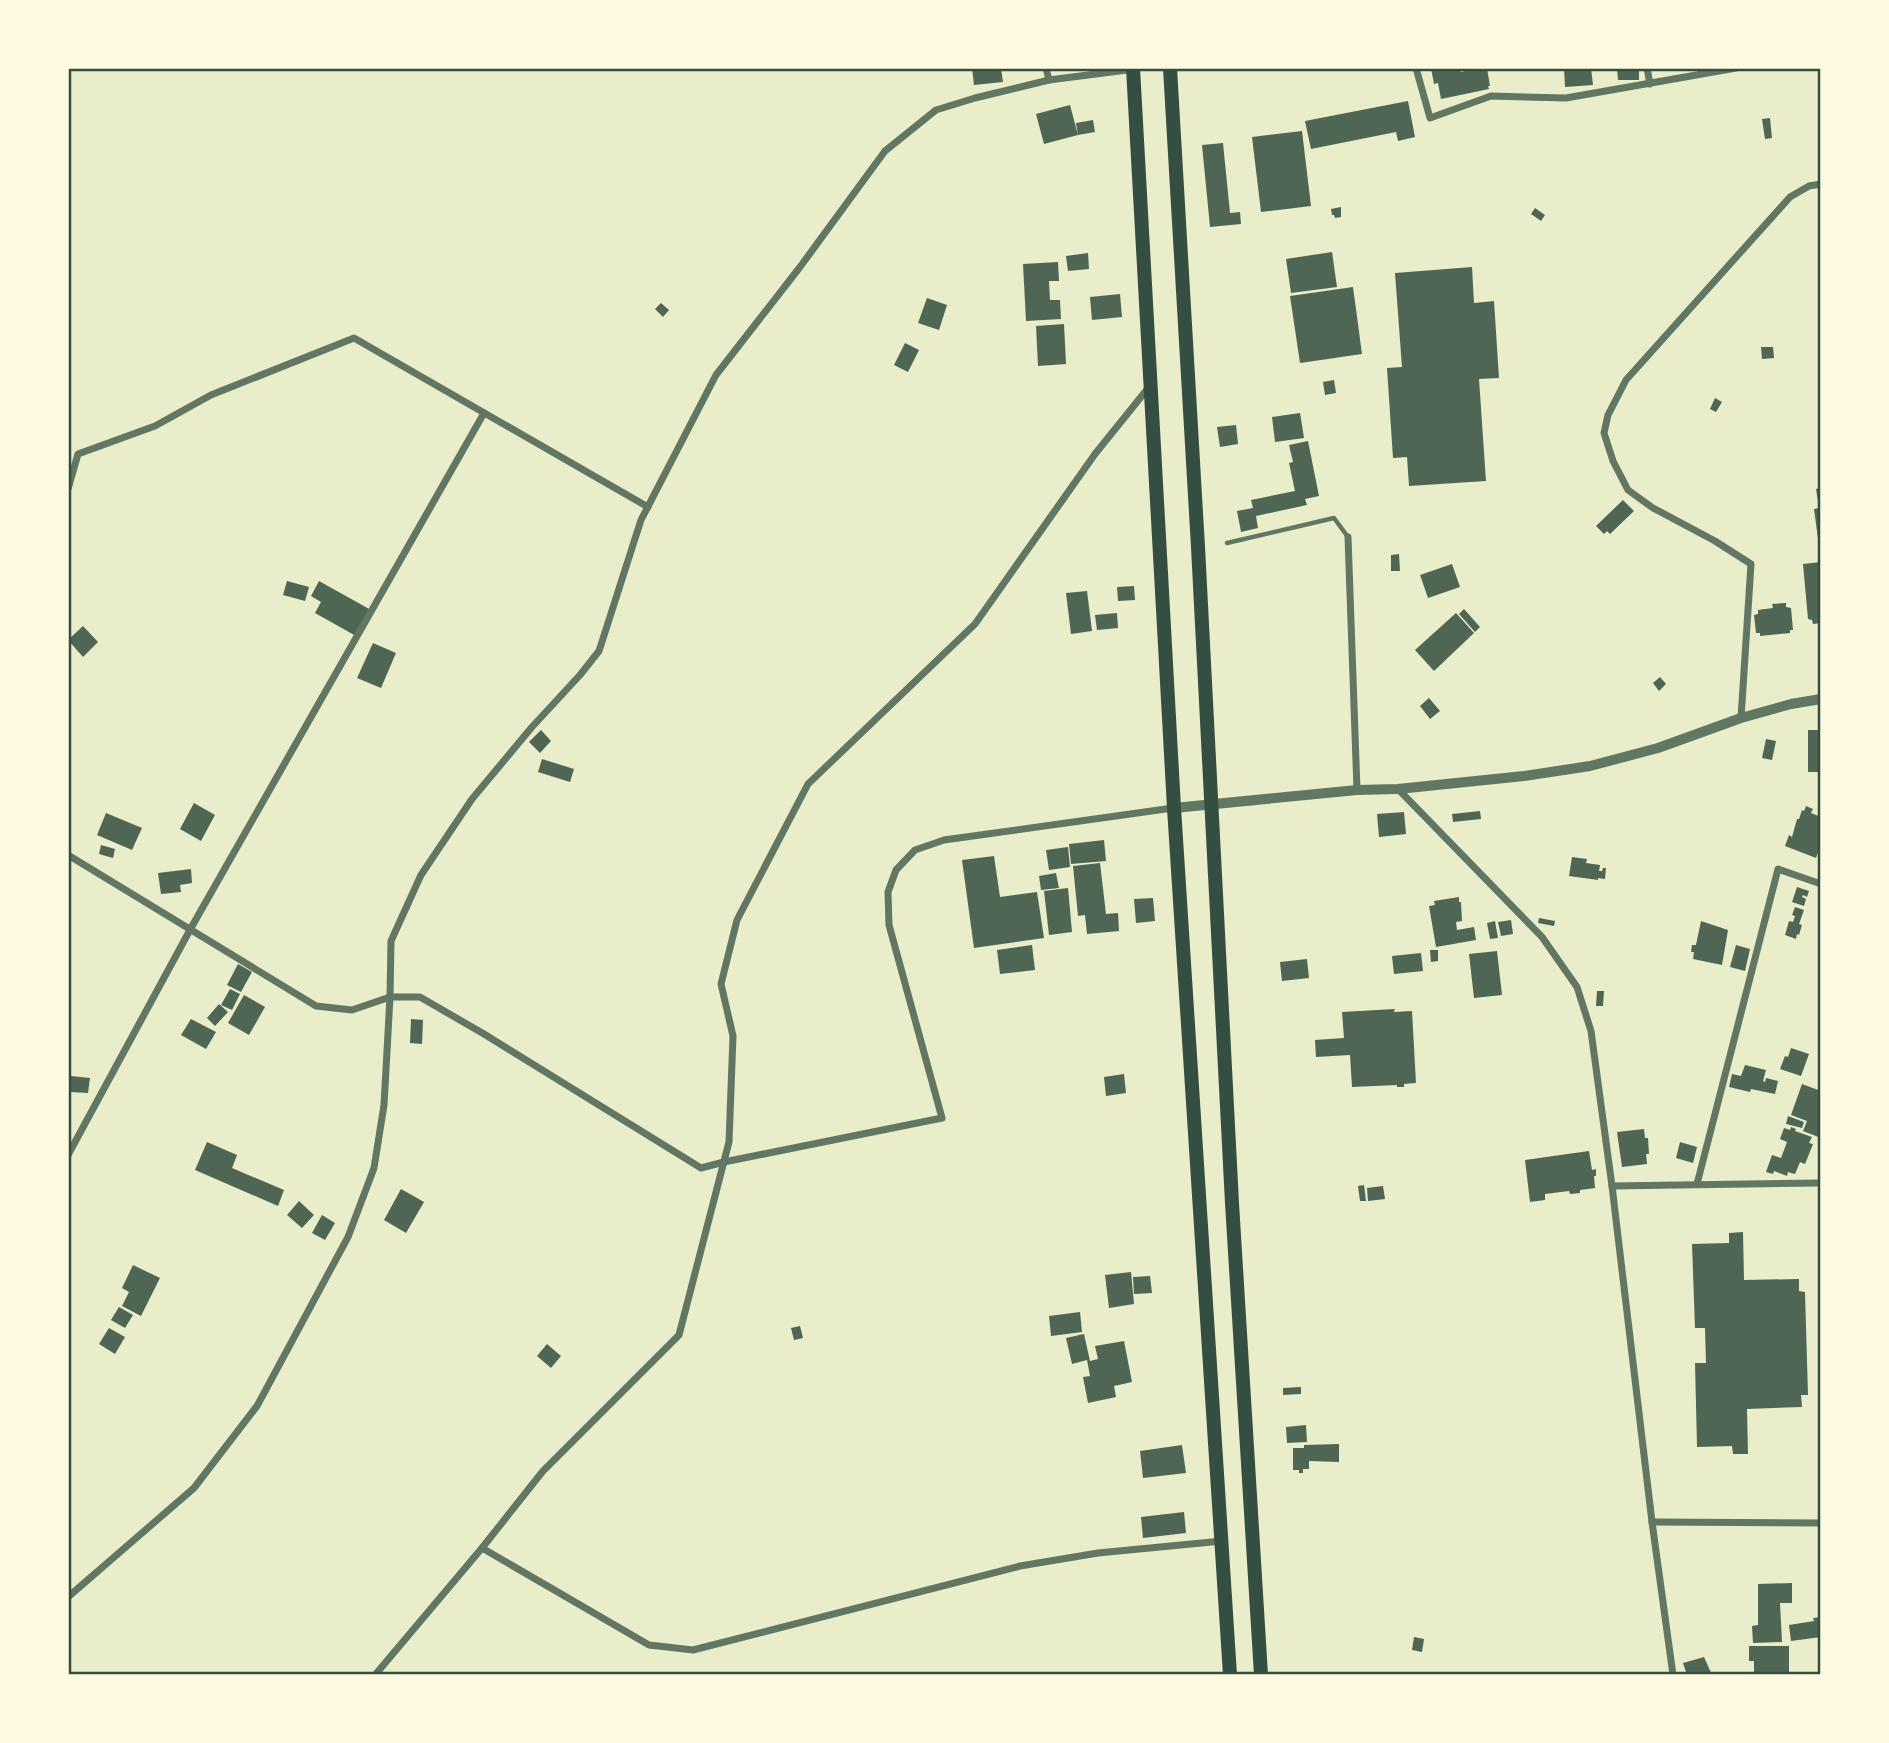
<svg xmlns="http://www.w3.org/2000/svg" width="1889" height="1743" viewBox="0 0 1889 1743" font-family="Poppins,sans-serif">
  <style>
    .building { fill: #4f6655 }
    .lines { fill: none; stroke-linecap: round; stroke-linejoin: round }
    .service { stroke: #617663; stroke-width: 4.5 }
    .minor { stroke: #617663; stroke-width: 7 }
    .tertiary { stroke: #617663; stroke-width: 10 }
    .trunk { stroke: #344e41; stroke-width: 14 }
    .neatline { fill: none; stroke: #344e41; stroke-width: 2.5 }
  </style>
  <rect width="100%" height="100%" fill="#e9edc9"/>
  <g class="building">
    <path d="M972 68H1001L1003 82 974 85Z"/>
    <path d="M1431 68H1460L1461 72 1477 68H1487L1490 86H1488L1489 89 1441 99 1438 83 1434 84Z"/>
    <path d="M1564 68H1591L1593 85 1565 87Z"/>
    <path d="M1617 68H1639V80H1618Z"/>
    <path d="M1408 101 1415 137 1398 141 1396 132 1311 149 1305 121Z"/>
    <path d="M1070 105 1078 135 1044 144 1036 114Z"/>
    <path d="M1770 118 1772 138 1765 139 1762 119Z"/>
    <path d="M1093 120 1095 132 1078 135 1076 123Z"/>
    <path d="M1302 131 1311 206 1261 212 1252 137Z"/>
    <path d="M1223 143 1230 213 1240 212 1241 224 1210 227 1202 145Z"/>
    <path d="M1341 207V217L1335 218 1334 215H1332L1331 209Z"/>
    <path d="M1535 208 1545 215 1541 221 1531 214Z"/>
    <path d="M1332 252 1337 287 1291 293 1286 259Z"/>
    <path d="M1088 253 1089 269 1068 271 1066 256Z"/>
    <path d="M1058 262 1059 281H1049L1050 300H1060L1061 319 1026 321 1023 264Z"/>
    <path d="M1472 267 1474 303 1494 301 1499 378 1479 379 1486 481 1409 486 1407 457 1393 458 1387 368 1402 367 1395 273Z"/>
    <path d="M1353 287 1362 354 1300 363 1290 296Z"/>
    <path d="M1120 294 1122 317 1092 320 1090 297Z"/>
    <path d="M927 298 947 305 939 330 918 323Z"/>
    <path d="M661 303 669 310 663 317 655 309Z"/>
    <path d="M1064 324 1066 364 1038 366 1036 326Z"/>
    <path d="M905 343 919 350 908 372 894 365Z"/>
    <path d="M1761 347H1773L1774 358 1762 359Z"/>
    <path d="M1334 380 1336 393 1325 395 1323 382Z"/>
    <path d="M1715 398 1722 402 1716 412 1710 409Z"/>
    <path d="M1300 413 1304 438 1275 442 1272 417Z"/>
    <path d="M1236 425 1238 444 1220 447 1217 427Z"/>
    <path d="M1308 441 1319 496 1305 499 1307 505 1256 516 1258 528 1241 532 1237 511 1253 508 1251 500 1295 491 1289 463 1293 462 1289 445Z"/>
    <path d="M1821 488V546H1819L1814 509 1819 508 1816 489Z"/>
    <path d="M1623 500 1634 511 1610 534 1607 531 1604 534 1596 526Z"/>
    <path d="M1399 554 1400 571H1391V555Z"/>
    <path d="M1821 562V623L1813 624 1812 620 1808 619 1803 564Z"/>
    <path d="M1452 564 1460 587 1428 598 1420 575Z"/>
    <path d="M287 581 309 587 305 601 283 595Z"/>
    <path d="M319 581 371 610 356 636 315 613 321 602 311 596Z"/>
    <path d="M1134 586 1135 600 1118 601 1117 587Z"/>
    <path d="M1087 591 1092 631 1071 634 1066 593Z"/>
    <path d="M1786 603V607L1791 608 1793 630H1790V633L1760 636V633H1756L1754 615 1758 614V610L1773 608 1772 604Z"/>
    <path d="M1464 609 1480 627 1475 632 1459 614Z"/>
    <path d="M1117 613 1118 628 1097 630 1095 615Z"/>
    <path d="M1456 613 1474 633 1434 671 1415 650Z"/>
    <path d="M83 626 98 642 83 657 68 640Z"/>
    <path d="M373 643 396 653 381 688 357 678Z"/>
    <path d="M1660 677 1666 684 1659 691 1653 683Z"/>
    <path d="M1429 698 1440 711 1430 719 1420 706Z"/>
    <path d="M541 730 551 741 540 753 529 742Z"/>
    <rect x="1808" y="730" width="13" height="42"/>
    <path d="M1766 739 1776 741 1772 760 1762 758Z"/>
    <path d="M542 759 574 769 570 782 538 772Z"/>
    <path d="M194 803 215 815 201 841 180 829Z"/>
    <path d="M1806 806 1813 809 1811 813 1821 817V844L1816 858 1785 846 1789 835 1792 837 1797 819H1799L1802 810 1804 811Z"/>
    <path d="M1480 811 1481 819 1453 822 1452 814Z"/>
    <path d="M1404 812 1406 834 1379 837 1377 814Z"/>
    <path d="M106 813 142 828 132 850 97 835Z"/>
    <path d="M1104 840 1106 861 1071 864 1069 844Z"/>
    <path d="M101 845 115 849 113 858 99 854Z"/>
    <path d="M1068 847 1070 867 1049 870 1046 850Z"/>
    <path d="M994 856 1000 897 1037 892 1044 938 974 948 962 860Z"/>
    <path d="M1572 857 1587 859 1586 863 1600 865 1599 871H1602L1603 868H1606L1605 879 1598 878V880L1569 876Z"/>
    <path d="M1100 863 1106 914 1118 913 1119 931 1087 934 1085 915 1078 916 1073 866Z"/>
    <path d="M191 869 192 883 180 885 181 892 161 894 158 873Z"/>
    <path d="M1056 873 1059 888 1041 890 1039 876Z"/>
    <path d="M1797 887 1809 891 1807 897 1803 895 1802 897 1806 899 1804 906 1792 902Z"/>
    <path d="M1068 888 1072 932 1049 935 1044 891Z"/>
    <path d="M1459 897V902H1461L1462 921 1456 922 1457 930 1474 927 1476 940 1436 947 1429 906 1435 905 1434 901Z"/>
    <path d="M1153 898 1155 921 1136 923 1134 899Z"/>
    <path d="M1795 907 1804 910 1799 924 1802 925 1799 935 1797 934 1796 939 1785 935 1789 921 1793 922 1795 916 1792 915Z"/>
    <path d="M1539 918 1555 921 1554 926 1538 923Z"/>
    <path d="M1511 920 1513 934 1501 936 1498 922Z"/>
    <path d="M1495 921 1498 938 1490 939 1487 923Z"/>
    <path d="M1701 921 1728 930 1722 965 1693 959 1694 952H1691L1692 945H1696Z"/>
    <path d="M1032 945 1035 970 1000 974 997 950Z"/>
    <path d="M1736 945 1750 949 1745 971 1730 967Z"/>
    <path d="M1430 950H1438V961L1431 962Z"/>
    <path d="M1497 951 1502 995 1474 998 1469 954Z"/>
    <path d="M1421 953 1423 971 1394 974 1392 956Z"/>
    <path d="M1307 959 1309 978 1282 981 1280 962Z"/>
    <path d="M238 964 252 972 241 992 227 985Z"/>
    <path d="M230 989 240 994 232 1010 221 1005Z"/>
    <path d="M1597 991H1604L1603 1006H1596Z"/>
    <path d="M244 995 265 1007 249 1035 228 1023Z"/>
    <path d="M219 1004 228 1012 215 1026 207 1018Z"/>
    <path d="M1395 1009 1394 1012 1412 1011 1416 1083 1404 1084V1087H1397V1085L1352 1087 1350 1055 1316 1057 1315 1040 1344 1038 1342 1012Z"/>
    <path d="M191 1019 216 1032 206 1049 181 1035Z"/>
    <path d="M411 1019 423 1020 422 1044 410 1043Z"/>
    <path d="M1791 1048 1809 1054 1801 1076 1780 1069 1785 1056 1788 1057Z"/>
    <path d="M1745 1065 1766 1070 1763 1081 1765 1082 1766 1078 1778 1081 1775 1094 1751 1089 1750 1092 1729 1087 1732 1074 1741 1076Z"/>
    <path d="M1124 1074 1126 1093 1106 1096 1104 1077Z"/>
    <path d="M71 1076 90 1078 88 1093 70 1092Z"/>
    <path d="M1802 1084 1821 1091V1138L1803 1131 1807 1121 1791 1115Z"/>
    <path d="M1788 1116 1804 1122 1802 1128 1786 1124Z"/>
    <path d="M1791 1127 1796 1129 1795 1131 1812 1137 1809 1143 1813 1144 1805 1164 1800 1162 1795 1174 1788 1172 1787 1176 1774 1171 1773 1174 1766 1172 1772 1155 1781 1158 1787 1142 1780 1139 1784 1128 1790 1130Z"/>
    <path d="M1644 1129 1645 1138H1648L1649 1154H1646L1647 1164 1622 1167 1617 1132Z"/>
    <path d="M207 1142 237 1155 232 1168 284 1190 278 1206 195 1170Z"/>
    <path d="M1680 1142 1697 1147 1693 1163 1676 1158Z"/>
    <path d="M1589 1151 1592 1170 1596 1169V1176H1594L1595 1188 1580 1190V1193L1570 1194 1569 1191 1545 1194V1200L1530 1202 1525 1160Z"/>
    <path d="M1364 1185 1366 1201H1360L1358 1186Z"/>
    <path d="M1383 1186 1385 1199 1368 1201 1367 1188Z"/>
    <path d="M401 1189 424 1202 406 1233 384 1220Z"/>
    <path d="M299 1201 314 1215 302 1228 287 1215Z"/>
    <path d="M322 1215 335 1223 325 1240 312 1233Z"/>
    <path d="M1743 1232 1744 1280 1799 1279V1291L1805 1292 1808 1395H1801L1802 1407 1747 1409 1748 1454H1733L1732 1446 1697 1447 1695 1363H1706L1705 1328H1695L1692 1244 1729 1243V1233Z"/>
    <path d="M133 1265 160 1278 141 1316 122 1306 129 1292 122 1288Z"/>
    <path d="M1131 1272 1134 1304 1109 1308 1105 1275Z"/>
    <path d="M1150 1276 1152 1293 1134 1294 1133 1277Z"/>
    <path d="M119 1307 133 1315 125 1328 111 1320Z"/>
    <path d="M1080 1312 1082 1332 1051 1336 1049 1316Z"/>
    <path d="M800 1326 803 1338 794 1340 791 1328Z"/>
    <path d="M109 1328 125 1337 115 1354 99 1344Z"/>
    <path d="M1084 1334 1090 1361 1098 1359 1095 1346 1124 1341 1132 1382 1114 1386 1116 1397 1088 1403 1083 1377 1090 1376 1087 1360 1072 1364 1066 1338Z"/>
    <path d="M547 1344 561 1356 551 1368 537 1356Z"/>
    <path d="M1301 1387V1394L1283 1395V1388Z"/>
    <path d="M1306 1425 1307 1442 1287 1443 1286 1427Z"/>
    <path d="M1339 1444V1462L1309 1461V1469H1303V1473H1299V1470H1293V1448H1304V1445Z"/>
    <path d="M1182 1445 1186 1473 1143 1478 1140 1451Z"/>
    <path d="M1184 1512 1186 1533 1143 1538 1141 1517Z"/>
    <path d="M1792 1583V1603H1780L1782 1642 1753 1643 1752 1626 1758 1625V1584Z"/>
    <path d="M1821 1617V1637L1791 1641 1789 1625 1814 1621 1813 1618Z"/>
    <path d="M1414 1637 1424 1639 1422 1652 1412 1650Z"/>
    <path d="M1749 1646H1789V1675H1754V1661H1749Z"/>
    <path d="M1704 1657 1712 1675H1687L1683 1663Z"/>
  </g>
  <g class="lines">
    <path class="service" d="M1227 543 1334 518 1348 537"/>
    <g class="minor">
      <path d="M1046 68 1049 80"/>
      <path d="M1416 68 1430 118 1491 96 1566 98 1736 68"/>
      <path d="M1647 68 1650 84"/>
      <path d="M68 489 78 454 155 426 211 395 354 338 648 507"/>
      <path d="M1348 537 1357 790"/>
      <path d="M1741 718 1751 564 1715 541 1653 508 1628 490 1613 461 1604 433 1608 415 1626 380 1790 197 1809 186 1821 184"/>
      <path d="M1398 789 1542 937 1577 987 1591 1031 1612 1186 1652 1522 1673 1675"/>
      <path d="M68 855 316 1006 352 1010 390 997H420L484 1034 701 1168 724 1162 942 1118 889 925 888 892 896 870 915 850 944 840 1173 808"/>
      <path d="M68 1155 191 928 484 413"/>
      <path d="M1697 1184 1778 869 1821 884"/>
      <path d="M1612 1186 1821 1183"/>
      <path d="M1652 1522 1821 1523"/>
      <path d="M482 1548 649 1645 693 1650 1020 1566 1098 1553 1222 1541"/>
      <path d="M68 1597 194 1488 257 1406 348 1237 374 1168 384 1105 390 997 391 941 421 875 472 799 532 727 580 675 599 651 641 520 716 375 800 267 885 151 936 110 975 98 1049 80 1135 69"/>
      <path d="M375 1675 482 1548 543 1471 679 1335 729 1142 733 1036 721 984 737 920 808 784 975 624 1095 454 1149 387"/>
    </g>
    <path class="tertiary" d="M1174 808 1357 790 1398 789 1524 776 1590 766 1658 748 1741 718 1791 704 1821 699"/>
    <g class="trunk">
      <path d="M1133 68 1174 808 1230 1675"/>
      <path d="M1170 68 1198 547 1232 1203 1261 1675"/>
    </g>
  </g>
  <rect width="1889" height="1743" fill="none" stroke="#fefae0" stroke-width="140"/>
  <rect x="70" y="70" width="1749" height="1603" class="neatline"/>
</svg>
